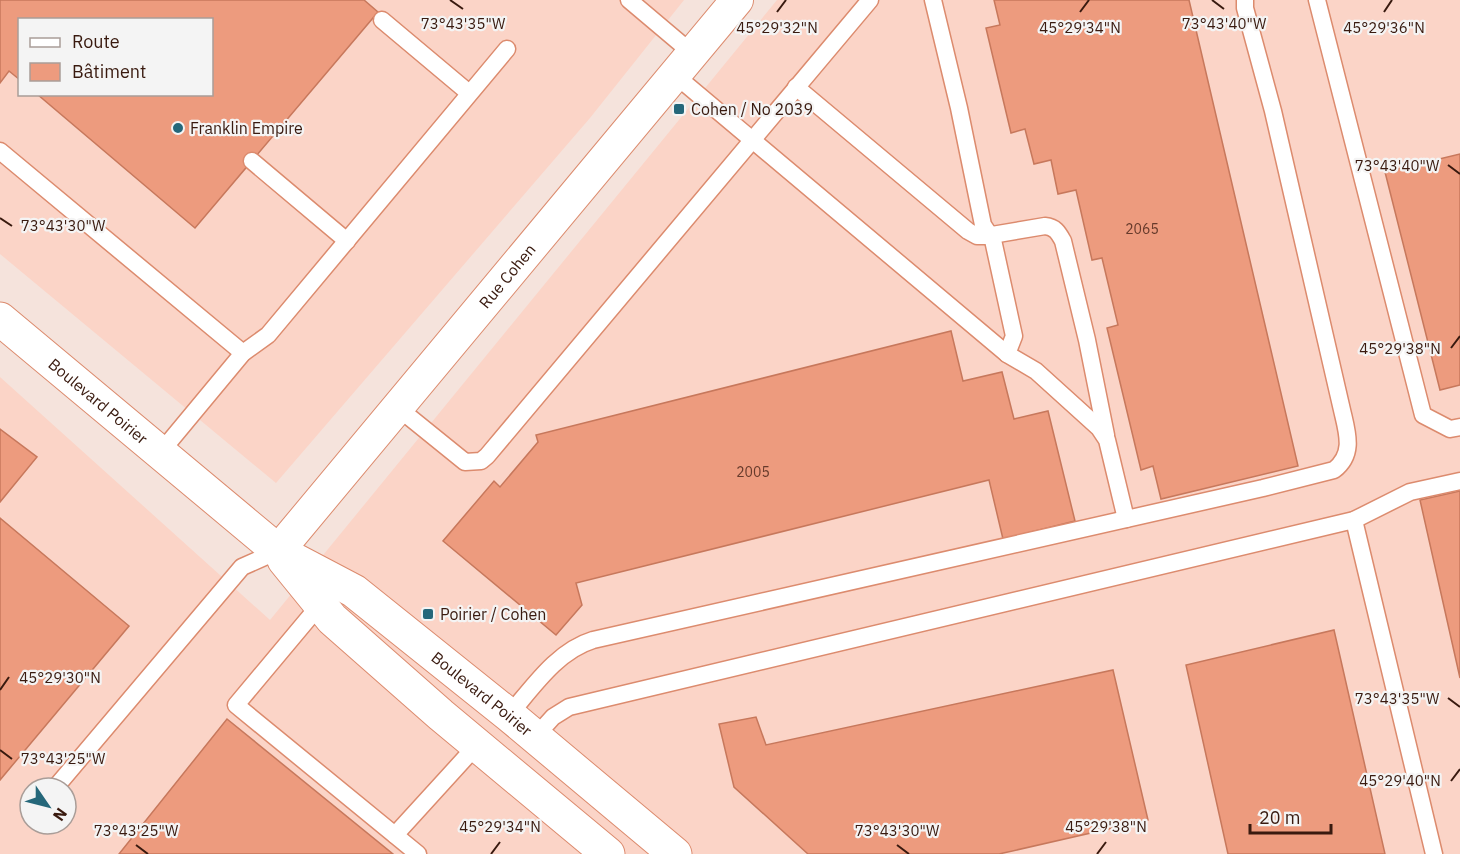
<svg xmlns="http://www.w3.org/2000/svg" width="1460" height="854" viewBox="0 0 1460 854" font-family="'IBM Plex Sans',sans-serif">
  <style>
    .built { fill: #fbd4c7; fill-rule: evenodd }
    .building { fill: #ed9b7e; stroke: #c7785c; stroke-width: 1.5 }
    .lines { fill: none; stroke-linecap: round; stroke-linejoin: round }
    .lane-casing { stroke: #dc8b6e; stroke-width: 19 }
    .street-casing { stroke: #dc8b6e; stroke-width: 34 }
    .secondary-casing { stroke: #dc8b6e; stroke-width: 35 }
    .lane { stroke: #fff; stroke-width: 16 }
    .street { stroke: #fff; stroke-width: 32 }
    .secondary { stroke: #fff; stroke-width: 33 }
    .ticks { fill: none; stroke: #391a0f; stroke-width: 2 }
    .poi-dot { fill: #25677a; stroke: #f4f4f4; stroke-width: 2 }
    .labels { text-anchor: middle; stroke-width: 4.5; stroke-linejoin: round; paint-order: stroke }
    .number-label { font-size: 14px; fill: #663a2b }
    .poi-label { font-size: 16px; fill: #391a0f; stroke: #f4f4f4; text-anchor: start }
    .street-label { font-size: 16px; fill: #391a0f; stroke: #f4f4f4 }
    .ticks-label { font-size: 15px; text-anchor: middle; fill: #391a0f; stroke: #f4f4f4; stroke-width: 4.5; stroke-linejoin: round; paint-order: stroke }
  </style>
  <rect width="100%" height="100%" fill="#f5e3dc"/>
  <g class="built">
    <path d="M0 0H684L590 118 276 483 0 254ZM20 20H212V94H20Z"/>
    <path d="M777 0H1460V854H0V377L270 620ZM30 788H66V824H30Z"/>
  </g>
  <g class="building">
    <path d="M0 0H364L378 12 195 228 37 94H212V20H20V80L9 71 0 83Z"/>
    <path d="M994 0H1189L1298 466 1161 499 1153 466 1141 470 1107 328 1118 325 1102 258 1092 260 1076 190 1058 194 1051 160 1034 164 1025 129 1011 133 986 28 1000 25Z"/>
    <path d="M1460 154V385L1440 390 1385 172Z"/>
    <path d="M951 331 963 381 1002 372 1014 419 1048 411 1075 521 1003 539 989 480 576 583 582 605 556 635 443 541 494 481 500 487 538 442 536 435Z"/>
    <path d="M0 429 37 457 0 502Z"/>
    <path d="M1460 491V678L1420 500Z"/>
    <path d="M0 518 129 626 0 780Z"/>
    <path d="M1334 630 1385 854H1228L1186 665Z"/>
    <path d="M1113 670 1148 820 999 854H808L734 787 719 724 756 717 766 745Z"/>
    <path d="M227 719 393 854H119Z"/>
  </g>
  <g class="lines">
    <g class="lane-casing">
      <g id="lane">
        <path d="M629 0 693 54"/>
        <path d="M933 0 959 108 983 225 993 240 1014 336 1007 354"/>
        <path d="M1317 0 1423 415 1450 429 1460 427"/>
        <path d="M382 20 469 93"/>
        <path d="M675 75 1007 354 1036 371 1099 428 1107 440 1126 519"/>
        <path d="M796 87 968 231 977 236H986L1045 226C1055 227 1058 232 1063 241L1087 340 1106 435"/>
        <path d="M0 151 243 353"/>
        <path d="M252 161 347 241"/>
        <path d="M397 407 465 462 481 461 487 456 870 0"/>
        <path d="M160 453 243 353 268 335 507 49"/>
        <path d="M1354 520 1434 854"/>
        <path d="M323 601 236 705 418 854"/>
        <path d="M509 715C533 687 557 651 593 640L1263 488 1334 470C1355 454 1347 432 1342 410L1273 111 1245 8V0"/>
        <path d="M535 737 553 717 569 707 1354 520 1410 492 1460 481"/>
        <path d="M55 788 242 567 278 551"/>
        <path d="M395 835 477 745"/>
      </g>
    </g>
    <g class="street-casing">
      <g id="street">
        <path id="s1" d="M278 551 737 0"/>
      </g>
    </g>
    <g class="secondary-casing">
      <g id="secondary">
        <path id="s2" d="M0 319 278 551 354 591 509 715 675 854"/>
        <path d="M284 560 332 619 441 715 608 854"/>
      </g>
    </g>
    <use href="#lane" class="lane"/>
    <use href="#street" class="street"/>
    <use href="#secondary" class="secondary"/>
  </g>
  <path class="ticks" d="M450 0 463 9M1212 0 1224 9M777 12 786 0M1080 12 1089 0M1384 12 1392 0M1448 165 1460 174M0 218 12 226M1451 348 1460 336M0 690 9 677M1448 698 1460 707M0 750 12 759M1451 781 1460 769M136 845 148 854M897 845 909 854M491 854 500 842M1097 854 1106 842"/>
  <g class="poi-dot">
    <rect x="673" y="103" width="12" height="12" rx="3"/>
    <circle cx="178" cy="128" r="6"/>
    <rect x="422" y="608" width="12" height="12" rx="3"/>
  </g>
  <g class="labels">
    <g class="number-label">
      <text x="1142" y="234">2065</text>
      <text x="753" y="477">2005</text>
    </g>
    <g class="poi-label">
      <text x="691" y="115">Cohen / No 2039</text>
      <text x="190" y="134">Franklin Empire</text>
      <text x="440" y="620">Poirier / Cohen</text>
    </g>
    <g class="street-label">
      <text dy="6" stroke="none"><textPath href="#s1" startOffset="358">Rue Cohen</textPath></text>
      <text dy="6" stroke="none"><textPath href="#s2" startOffset="128">Boulevard Poirier</textPath></text>
      <text dy="6" stroke="none"><textPath href="#s2" startOffset="612">Boulevard Poirier</textPath></text>
    </g>
  </g>
  <g class="ticks-label">
    <text x="463" y="29">73°43'35"W</text>
    <text x="1224" y="29">73°43'40"W</text>
    <text x="777" y="33">45°29'32"N</text>
    <text x="1080" y="33">45°29'34"N</text>
    <text x="1384" y="33">45°29'36"N</text>
    <text x="1397" y="171">73°43'40"W</text>
    <text x="63" y="231">73°43'30"W</text>
    <text x="1400" y="354">45°29'38"N</text>
    <text x="60" y="683">45°29'30"N</text>
    <text x="1397" y="704">73°43'35"W</text>
    <text x="63" y="764">73°43'25"W</text>
    <text x="1400" y="786">45°29'40"N</text>
    <text x="500" y="832">45°29'34"N</text>
    <text x="1106" y="832">45°29'38"N</text>
    <text x="136" y="836">73°43'25"W</text>
    <text x="897" y="836">73°43'30"W</text>
  </g>
  <rect x="18" y="18" width="195" height="78" fill="#f4f4f4" stroke="#a99d98" stroke-width="1.5"/>
  <rect x="30" y="38" width="30" height="9" fill="#ffffff" stroke="#a99d98" stroke-width="1.5"/>
  <text x="72" y="48" font-size="18" fill="#391a0f">Route</text>
  <rect x="30" y="63" width="30" height="18" fill="#ed9b7e" stroke="#a99d98" stroke-width="1.5"/>
  <text x="72" y="78" font-size="18" fill="#391a0f">Bâtiment</text>
  <g transform="translate(48 806) rotate(125)"><circle r="28" fill="#f4f4f4" stroke="#a99d98" stroke-width="1.5"/>
  <path d="M0-4.5L10 22L0 15L-10 22Z" fill="#25677a"/>
  <text y="-9" font-size="16" font-weight="bold" text-anchor="middle" fill="#391a0f">N</text>
  </g>
  <path d="M1250 824v9h81v-9" fill="none" stroke="#391a0f" stroke-width="3"/>
  <text x="1259" y="824" font-size="18" fill="#391a0f" stroke="#f4f4f4" stroke-width="4.5" paint-order="stroke">20 m</text>
</svg>
